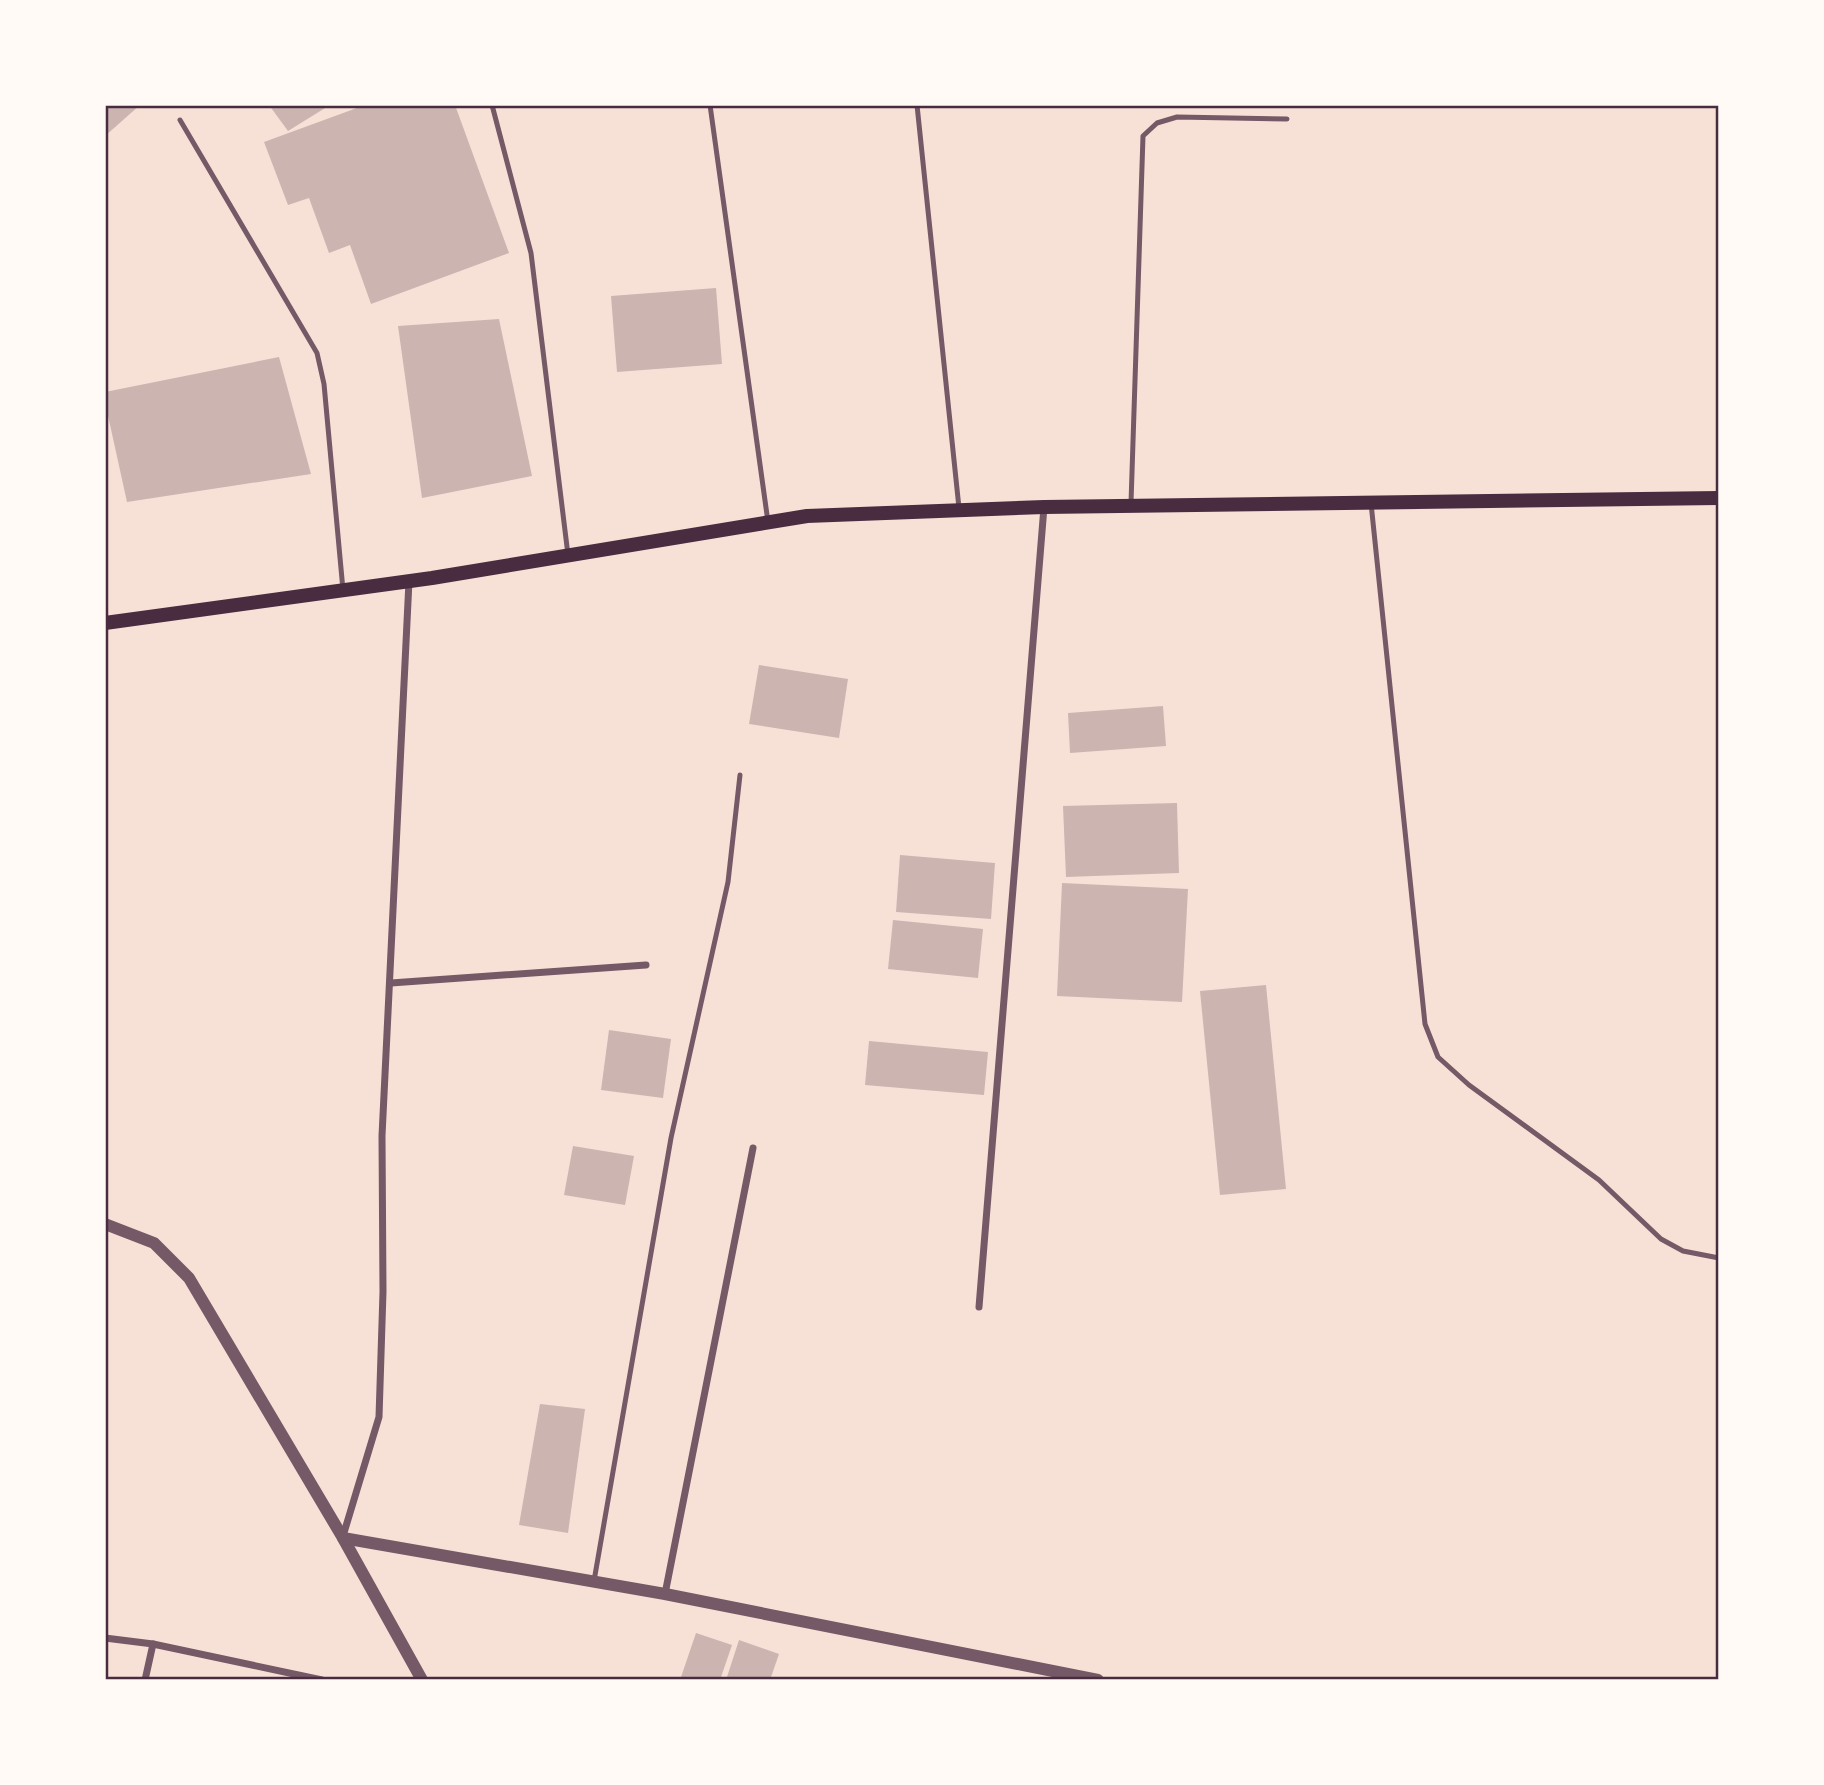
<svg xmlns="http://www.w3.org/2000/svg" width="1824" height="1785" viewBox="0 0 1824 1785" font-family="'Open Sans',sans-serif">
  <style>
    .building { fill: #ccb4b1 }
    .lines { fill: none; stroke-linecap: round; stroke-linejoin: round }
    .service { stroke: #755966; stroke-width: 5 }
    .minor { stroke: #755966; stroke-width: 7 }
    .tertiary { stroke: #755966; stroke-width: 12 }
    .secondary { stroke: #4a2c40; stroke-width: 14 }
    .neatline { fill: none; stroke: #4a2c40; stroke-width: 2.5 }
  </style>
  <rect width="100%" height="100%" fill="#f7e1d7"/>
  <g class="building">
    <path d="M105 105H140L105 136Z"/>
    <path d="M269 105H330L288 131Z"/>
    <path d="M365 105H455L509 253 371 304 350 245 329 253 309 198 288 205 264 142Z"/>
    <path d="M716 288 722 364 617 372 611 296Z"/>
    <path d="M499 319 532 476 422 498 398 326Z"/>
    <path d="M279 357 311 474 127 502 105 402V392Z"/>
    <path d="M759 665 848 679 839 738 749 724Z"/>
    <path d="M1163 706 1166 746 1070 753 1068 713Z"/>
    <path d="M1177 803 1179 873 1066 877 1063 806Z"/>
    <path d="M900 855 995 863 991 919 896 912Z"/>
    <path d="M1062 883 1188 889 1182 1002 1057 996Z"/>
    <path d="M893 920 983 929 978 978 888 969Z"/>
    <path d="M1266 985 1286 1189 1220 1195 1200 991Z"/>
    <path d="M609 1030 671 1039 663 1098 601 1090Z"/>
    <path d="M869 1041 988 1052 984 1095 865 1085Z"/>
    <path d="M573 1146 634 1156 625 1205 564 1195Z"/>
    <path d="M540 1404 585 1409 568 1533 519 1525Z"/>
    <path d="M696 1633 732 1645 720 1680H680Z"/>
    <path d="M739 1640 779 1654 770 1680H726Z"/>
  </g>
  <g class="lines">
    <g class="service">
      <path d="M492 105 531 253 568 555"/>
      <path d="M710 105 768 522"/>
      <path d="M917 105 959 508"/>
      <path d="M180 120 317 353 324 384 343 590"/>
      <path d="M1131 503 1143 136 1157 123 1177 117 1287 119"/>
      <path d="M1371 503 1425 1024 1438 1057 1469 1085 1599 1180 1661 1239 1683 1251 1719 1258"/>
      <path d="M594 1581 671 1138 728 882 740 775"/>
    </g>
    <g class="minor">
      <path d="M391 983 646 965"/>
      <path d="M979 1307 1044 507"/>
      <path d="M343 1536 379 1417 383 1292 382 1136 409 581"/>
      <path d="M665 1594 753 1148"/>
      <path d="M105 1638 153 1644 322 1680"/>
      <path d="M145 1680 153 1644"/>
    </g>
    <g class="tertiary">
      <path d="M105 1224 154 1243 189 1278 343 1538 422 1680"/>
      <path d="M343 1538 665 1594 1098 1680"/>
    </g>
    <path class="secondary" d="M105 623 432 578 807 516 1044 507 1719 498"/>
  </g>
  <rect width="1824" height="1785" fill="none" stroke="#fffaf5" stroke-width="214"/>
  <rect x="107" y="107" width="1610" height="1571" class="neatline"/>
</svg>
